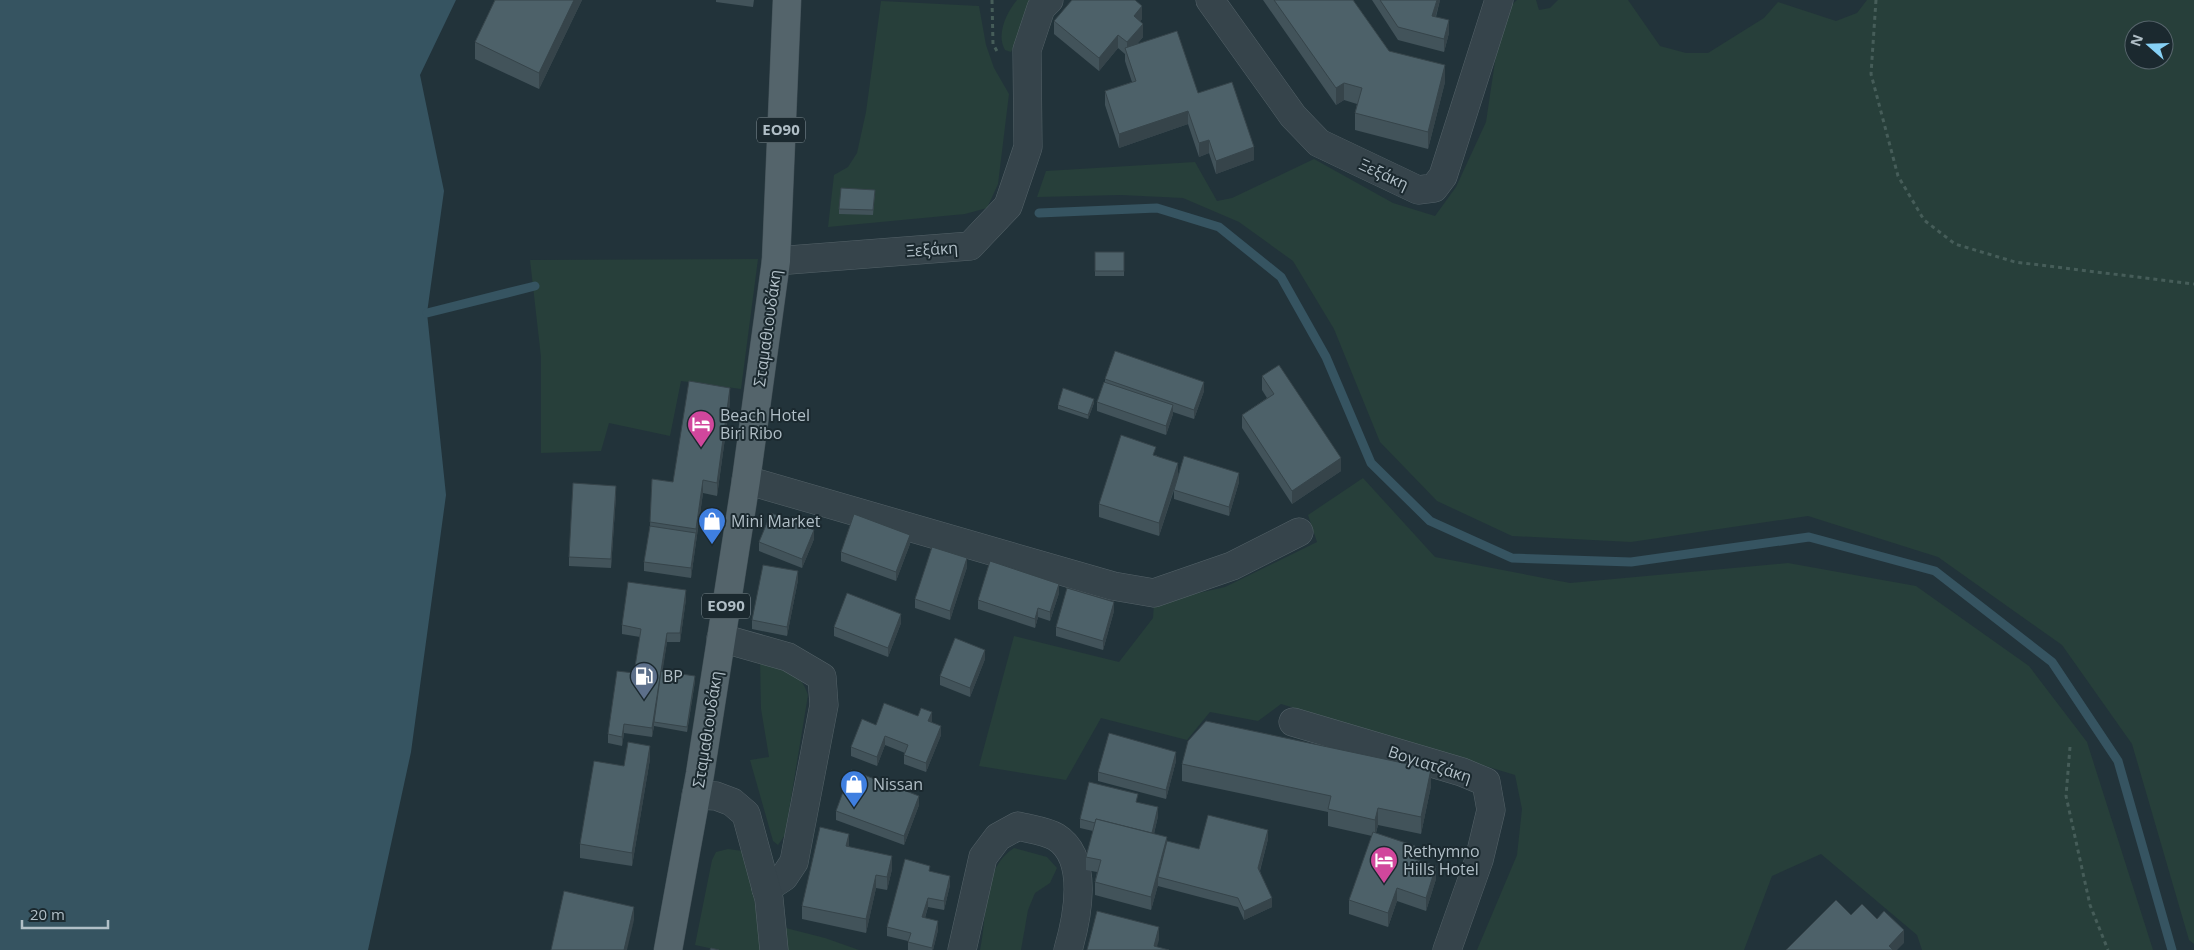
<svg xmlns="http://www.w3.org/2000/svg" width="2194" height="950" viewBox="0 0 2194 950" font-family="'Open Sans',sans-serif">
  <style>
    .green { fill: #273f3a; fill-rule: evenodd }
    .water { fill: #365461 }
    .lines { fill: none; stroke-linecap: round; stroke-linejoin: round }
    .stream { stroke: #365461; stroke-width: 9 }
    .minor-casing { stroke: #546268; stroke-width: 29 }
    .major-casing { stroke: #425057; stroke-width: 29 }
    .path { stroke: #465d59; stroke-width: 3; stroke-dasharray: 4 4; stroke-linecap: butt }
    .minor { stroke: #36444b; stroke-width: 28 }
    .major { stroke: #54646b; stroke-width: 28 }
    .wall { fill: #42535a }
    .shaded-wall { fill: #36444a }
    .building { fill: #4d6169; stroke: #36444a }
    .labels { text-anchor: middle; stroke-width: 4; stroke-linejoin: round; paint-order: stroke }
    .shield { fill: #1b292f; stroke: #849299; stroke-width: 1 }
    .shield-label { font-size: 15px; font-weight: bold; fill: #b1bfc7 }
    .street-label { font-size: 16px; fill: #b1bfc7; stroke: #1b292f }
    .poi-label { font-size: 16px; fill: #b1bfc7; stroke: #1b292f; text-anchor: start }
  </style>
  <rect width="100%" height="100%" fill="#22333a"/>
  <g class="green">
    <path d="M1017 0H1037L1011 52 1005 50C996 35 1006 13 1017 0Z"/>
    <path d="M1517 0H1536L1539 10 1550 8 1558 0H1628L1660 46 1686 53H1708L1764 18 1778 2 1836 21 1857 13 1867 0H2194V944L2189 940 2132 744 2062 645 1938 557 1808 516 1631 542 1512 536 1437 501 1380 442 1334 329 1293 261 1239 222 1183 198 1121 195 1037 197 1046 171 1195 162 1217 201 1232 198 1314 159 1393 203 1435 216 1456 187 1486 122 1497 48 1507 9ZM2134 30H2164V60H2134Z"/>
    <path d="M881 1 979 6 986 45 994 68 1009 94 998 184 987 208 965 214 828 227 834 175 848 167 857 153 866 112Z"/>
    <path d="M758 259 741 389 681 381 670 436 609 423 601 451 541 453V357L530 260Z"/>
    <path d="M1363 478 1435 557 1570 583 1788 563 1916 586 2029 666 2087 742 2153 950H1922L1917 935 1821 854 1772 876 1744 950H1477L1517 855 1522 809 1515 775 1281 704 1258 721 1210 712 1187 740 1101 718 1066 780 979 766 1014 636 1119 662 1153 618 1154 603 1225 587 1317 542 1308 515Z"/>
    <path d="M760 659C783 668 800 670 808 695L785 835 778 845 773 841 750 760 769 757 761 709Z"/>
    <path d="M1014 848 1047 857 1057 868 1050 883 1035 893 1028 910 1021 950H980C988 915 981 869 1014 848Z"/>
    <path d="M728 849 743 851 751 874 761 950H718L695 945 712 860 716 852Z"/>
    <path d="M782 927 825 938 859 950H786Z"/>
  </g>
  <path class="water" d="M0 0H456L420 75 444 191 427 313 446 495 411 752 368 950H0Z"/>
  <g class="lines">
    <g class="stream">
      <path d="M1039 213 1157 208 1219 227 1281 277 1326 357 1371 463 1430 521 1512 558 1631 562 1809 537 1935 571 2052 662 2118 761 2172 950"/>
      <path d="M427 313 535 286"/>
    </g>
    <g class="minor-casing">
      <g id="minor">
        <path d="M1210 0 1293 116 1319 143 1418 190 1434 188 1443 176 1499 0"/>
        <path d="M776 261 970 246 1008 206 1028 147 1027 50 1041 8 1049 0"/>
        <path d="M746 480 1113 586 1154 593 1232 566 1299 532"/>
        <path d="M721 638 788 657 822 677 824 705 794 862 784 877 766 889"/>
        <path d="M1293 722 1462 772 1486 782 1491 810 1479 860 1447 950"/>
        <path d="M696 795 716 796 732 802 746 814 769 899 774 950"/>
        <path d="M962 950 983 857 998 837 1018 826C1029 829 1046 831 1056 837 1090 858 1077 919 1068 950"/>
      </g>
    </g>
    <g class="major-casing">
      <path id="major" d="M668 950 700 774 746 480 776 261 787 0"/>
    </g>
    <g class="path">
      <path d="M992 0 993 44 998 53"/>
      <path d="M1876 0 1871 74 1898 176 1924 220 1955 244 2015 262 2194 284"/>
      <path d="M2070 747 2066 796 2090 905 2108 950"/>
    </g>
    <use href="#minor" class="minor"/>
    <use href="#major" class="major"/>
  </g>
  <g class="wall">
    <path d="M495 0H582L539 89 475 59V42Z"/>
    <path d="M716 0H754L753 7 716 2Z"/>
    <path d="M1263 0H1353L1389 51 1445 82 1428 149 1355 130V113L1357 104 1344 100 1336 105Z"/>
    <path d="M1372 0H1440L1436 17 1449 33 1444 52 1398 40Z"/>
    <path d="M1142 19 1140 21 1143 37 1137 44 1198 93 1254 160 1216 174 1209 153 1199 157 1188 124 1119 148 1105 105V91L1132 82 1125 61V54L1118 48 1099 71 1054 34V21Z"/>
    <path d="M875 190 873 215 839 214V209Z"/>
    <rect x="1095" y="252" width="29" height="24"/>
    <path d="M1262 376 1341 471 1292 504 1242 428V415L1267 398 1262 390Z"/>
    <path d="M1105 379 1204 391 1194 419 1173 412V414L1166 435 1097 411V402L1105 382Z"/>
    <path d="M730 402 717 496 703 493 691 578 644 571V562L650 526 652 479 673 482Z"/>
    <path d="M1094 403 1088 419 1058 409V405Z"/>
    <path d="M1156 455 1178 475 1239 482 1229 516 1174 499V490L1178 478 1159 536 1099 517V504Z"/>
    <path d="M616 495 611 568 569 566V557Z"/>
    <path d="M814 539 802 568 759 551V542Z"/>
    <path d="M910 544 896 581 841 561V552Z"/>
    <path d="M967 567 950 620 915 608V599Z"/>
    <path d="M798 580 787 636 752 629V620Z"/>
    <path d="M1059 593 1050 621 1038 617 1035 628 978 609V600Z"/>
    <path d="M686 599 680 642H667L662 672 695 681 687 732 654 726 652 737 624 733 622 746 608 743V734L634 673 640 637 622 634V625Z"/>
    <path d="M1114 611 1103 650 1056 636V627Z"/>
    <path d="M901 623 888 657 834 636V627Z"/>
    <path d="M985 659 970 697 940 685V676Z"/>
    <path d="M932 721 931 722 941 735 926 772 904 764V755L905 753 885 745 877 766 851 756V747L876 725Z"/>
    <path d="M650 759 632 866 580 858V844L624 766Z"/>
    <path d="M1176 761 1166 799 1098 781V772Z"/>
    <path d="M1182 764 1431 786 1421 834 1378 825 1376 833 1415 859 1436 879 1426 911 1397 901 1388 927 1349 914V900L1372 836 1328 826V812L1182 781Z"/>
    <path d="M919 805 904 845 836 820V811Z"/>
    <path d="M1158 816 1154 834 1167 841 1199 849 1268 839 1260 871 1272 907 1244 920 1238 907 1158 886V885L1151 910 1095 895V882L1097 872 1086 870V857L1093 831 1080 828V819Z"/>
    <path d="M849 847 892 869 887 890 876 888 866 933 802 919V906Z"/>
    <path d="M930 871 950 885 944 910 928 907 925 918 938 930 933 950H908V941L887 936V927Z"/>
  </g>
  <g class="shaded-wall">
    <path d="M574 0H582L539 89V73Z"/>
    <path d="M1437 0H1440L1432 29V16Z"/>
    <path d="M1142 6V19L1134 29V16Z"/>
    <path d="M1449 20V33L1444 52V39Z"/>
    <path d="M1143 24V37L1128 55 1127 52V42Z"/>
    <path d="M1118 35V48L1099 71V58Z"/>
    <path d="M1445 65V82L1428 149V132Z"/>
    <path d="M1344 83V100L1336 105V88Z"/>
    <path d="M1188 111V124L1119 148V134Z"/>
    <path d="M1209 140V153L1199 157V143Z"/>
    <path d="M1254 147V160L1216 174V161Z"/>
    <path d="M1204 382V391L1194 419V410Z"/>
    <path d="M730 388V402L717 496V483Z"/>
    <path d="M1094 399V403L1088 419V415Z"/>
    <path d="M1173 405V414L1166 435V426Z"/>
    <path d="M1341 458V471L1292 504V491Z"/>
    <path d="M1178 463V476L1159 536V523Z"/>
    <path d="M1239 473V482L1229 516V507Z"/>
    <path d="M703 480V493L696 542V529Z"/>
    <path d="M616 486V495L611 568V559Z"/>
    <path d="M814 530V539L802 568V559Z"/>
    <path d="M696 533V542L691 578V568Z"/>
    <path d="M910 535V544L896 581V572Z"/>
    <path d="M967 558V567L950 620V611Z"/>
    <path d="M798 571V580L787 636V627Z"/>
    <path d="M1059 584V593L1050 621V612Z"/>
    <path d="M686 590V599L680 642V633Z"/>
    <path d="M1114 602V611L1103 650V641Z"/>
    <path d="M1038 608V617L1035 628V619Z"/>
    <path d="M901 614V623L888 657V648Z"/>
    <path d="M667 633V642L655 722H654V726L652 737V728Z"/>
    <path d="M985 650V659L970 697V688Z"/>
    <path d="M695 676V681L687 732V727Z"/>
    <path d="M932 712V721L928 730V721Z"/>
    <path d="M624 724V733L622 746V737Z"/>
    <path d="M941 726V735L926 772V763Z"/>
    <path d="M885 736V745L877 766V757Z"/>
    <path d="M650 746V759L632 866V853Z"/>
    <path d="M1176 752V761L1166 799V790Z"/>
    <path d="M1431 769V786L1421 834V817Z"/>
    <path d="M919 796V805L904 845V836Z"/>
    <path d="M1158 807V816L1151 846V837Z"/>
    <path d="M1378 808V825L1375 836V820Z"/>
    <path d="M1268 830V839L1258 877V868Z"/>
    <path d="M849 834V847L846 846Z"/>
    <path d="M1167 837V850L1158 877V885L1151 910V897Z"/>
    <path d="M1415 846V859L1411 858Z"/>
    <path d="M892 856V869L887 890V877Z"/>
    <path d="M1436 866V879L1426 911V898Z"/>
    <path d="M876 875V888L866 933V919Z"/>
    <path d="M950 876V885L944 910V901Z"/>
    <path d="M1397 888V901L1388 927V913Z"/>
    <path d="M928 898V907L922 926V917Z"/>
    <path d="M1272 898V907L1244 920V911Z"/>
    <path d="M634 907V920L627 950H624Z"/>
    <path d="M938 921V930L933 950H932Z"/>
    <path d="M1159 927V940L1156 950 1154 946Z"/>
    <path d="M1904 930V943L1897 950H1889V946Z"/>
  </g>
  <g class="building">
    <path d="M495 0H574L539 73 475 42Z"/>
    <path d="M1072 0H1135L1142 6 1134 16 1143 24 1127 42 1118 35 1099 58 1054 21Z"/>
    <path d="M1274 0H1353L1389 51 1445 65 1428 132 1355 113 1362 88 1344 83 1336 88Z"/>
    <path d="M1380 0H1437L1432 16 1449 20 1444 39 1398 27Z"/>
    <path d="M1177 31 1198 93 1232 82 1254 147 1216 161 1209 140 1199 143 1188 111 1119 134 1105 91 1136 81 1125 48Z"/>
    <path d="M841 188 875 190 873 210 839 209Z"/>
    <rect x="1095" y="252" width="29" height="19"/>
    <path d="M1115 351 1204 382 1194 410 1105 379Z"/>
    <path d="M1279 365 1341 458 1292 491 1242 415 1274 394 1262 376Z"/>
    <path d="M689 381 730 388 717 483 703 480 696 529 650 522 652 479 673 482Z"/>
    <path d="M1104 382 1173 405 1166 426 1097 402Z"/>
    <path d="M1063 388 1094 399 1088 415 1058 405Z"/>
    <path d="M1121 435 1156 447 1153 455 1178 463 1159 523 1099 504Z"/>
    <path d="M1184 456 1239 473 1229 507 1174 490Z"/>
    <path d="M573 483 616 486 611 559 569 557Z"/>
    <path d="M771 513 814 530 802 559 759 542Z"/>
    <path d="M854 514 910 535 896 572 841 552Z"/>
    <path d="M650 526 696 533 691 568 644 562Z"/>
    <path d="M932 547 967 558 950 611 915 599Z"/>
    <path d="M990 561 1059 584 1050 612 1038 608 1035 619 978 600Z"/>
    <path d="M763 565 798 571 787 627 752 620Z"/>
    <path d="M628 582 686 590 680 633H667L652 728 624 724 622 737 608 734 617 671 634 673 641 629 622 625Z"/>
    <path d="M1067 588 1114 602 1103 641 1056 627Z"/>
    <path d="M847 593 901 614 888 648 834 627Z"/>
    <path d="M955 638 985 650 970 688 940 676Z"/>
    <path d="M661 671 695 676 687 727 654 722Z"/>
    <path d="M884 703 918 716 921 708 932 712 928 721 941 726 926 763 904 755 908 745 885 736 877 757 851 747 862 719 876 725Z"/>
    <path d="M1206 721 1431 769 1421 817 1378 808 1375 820 1328 809 1331 796 1182 764 1188 741Z"/>
    <path d="M1109 733 1176 752 1166 790 1098 772Z"/>
    <path d="M628 742 650 746 632 853 580 844 594 761 624 766Z"/>
    <path d="M851 770 919 796 904 836 836 811Z"/>
    <path d="M1089 782 1138 794 1136 802 1158 807 1152 833 1096 819 1095 823 1080 819Z"/>
    <path d="M1208 815 1268 830 1258 868 1272 898 1244 911 1238 898 1158 877 1167 841 1199 849Z"/>
    <path d="M1096 819 1167 837 1151 897 1095 882 1101 860 1086 857Z"/>
    <path d="M820 827 849 834 846 846 892 856 887 877 876 875 866 919 802 906Z"/>
    <path d="M1373 832 1415 846 1411 858 1436 866 1426 898 1397 888 1388 913 1349 900Z"/>
    <path d="M905 859 930 866 929 871 950 876 944 901 928 898 922 917 938 921 932 948 908 942 911 933 887 927Z"/>
    <path d="M564 891 634 907 624 950H551Z"/>
    <path d="M1836 900 1851 915 1862 904 1877 919 1884 911 1904 930 1889 946 1893 950H1786Z"/>
    <path d="M1097 911 1159 927 1154 946 1169 950H1087Z"/>
    <path d="M711 948 719 950H710Z"/>
  </g>
  <defs>
    <g id="hotel-pin" transform="scale(1.4375)"><path d="M0 17L-7.5 6A9.5 9.5 0 1 1 7.5 6Z" fill="#d1479c" stroke="#1b292f"/><path d="M-6-4.5h1.5V1H6V5H4.5V3h-9V5H-6ZM-4 0a1.8 1.8 0 1 1 3.6 0ZM.5 0V-2.5h3Q6-2.5 6 0Z" fill="#fff"/></g>
    <g id="shop-pin" transform="scale(1.4375)"><path d="M0 17L-7.5 6A9.5 9.5 0 1 1 7.5 6Z" fill="#3f7fe0" stroke="#1b292f"/><path d="M-5-2.5h2.3a2.7 3.5 0 0 1 5.4 0H5L5.5 6h-11ZM-1.5-2.5h3a1.5 2.3 0 0 0-3 0Z" fill="#fff"/></g>
    <g id="fuel-pin" transform="scale(1.4375)"><path d="M0 17L-7.5 6A9.5 9.5 0 1 1 7.5 6Z" fill="#5c6f8a" stroke="#1b292f"/><path d="M-5.5-6h7V0h2V4h1.3V-2.5L3-4.5l.8-.8L6-3V5H2.5V1h-1V6h-7ZM-4.2-4.7v3.2H.2V-4.7Z" fill="#fff"/></g>
  </defs>
  <g fill-rule="evenodd">
    <use href="#hotel-pin" x="701" y="424"/>
    <use href="#shop-pin" x="712" y="521"/>
    <use href="#fuel-pin" x="644" y="676"/>
    <use href="#shop-pin" x="854" y="784"/>
    <use href="#hotel-pin" x="1384" y="860"/>
  </g>
  <g class="labels">
    <g class="shield">
      <rect x="757" y="117.5" width="48" height="25" rx="4"/>
      <rect x="702" y="593.5" width="48" height="25" rx="4"/>
    </g>
    <g class="shield-label">
      <text x="781" y="135">ΕΟ90</text>
      <text x="726" y="611">ΕΟ90</text>
    </g>
    <g class="street-label">
      <text transform="translate(1384 174) rotate(25)" y="6">Ξεξάκη</text>
      <text transform="translate(932 249) rotate(-4)" y="6">Ξεξάκη</text>
      <text transform="translate(767 328) rotate(-82)" y="6">Σταμαθιουδάκη</text>
      <text transform="translate(707 729) rotate(-81)" y="6">Σταμαθιουδάκη</text>
      <text transform="translate(1430 764) rotate(18)" y="6">Βογιατζάκη</text>
    </g>
    <g class="poi-label">
      <text x="720" y="421">Beach Hotel<tspan x="720" dy="18">Biri Ribo</tspan></text>
      <text x="731" y="527">Mini Market</text>
      <text x="663" y="682">BP</text>
      <text x="873" y="790">Nissan</text>
      <text x="1403" y="857">Rethymno<tspan x="1403" dy="18">Hills Hotel</tspan></text>
    </g>
  </g>
  <g transform="translate(2149 45) rotate(290)"><circle r="24" fill="#1b292f" stroke="#57656c"/>
  <path d="M0-4L9 19L0 12L-9 19Z" fill="#86d1f6"/>
  <text y="-8" font-size="14" font-weight="bold" text-anchor="middle" fill="#b1bfc7">N</text>
  </g>
  <path d="M22 920v8h86v-8" fill="none" stroke="#b1bfc7" stroke-width="2.5"/>
  <text x="30" y="920" font-size="15" fill="#b1bfc7" stroke="#1b292f" stroke-width="4" paint-order="stroke">20 m</text>
</svg>
